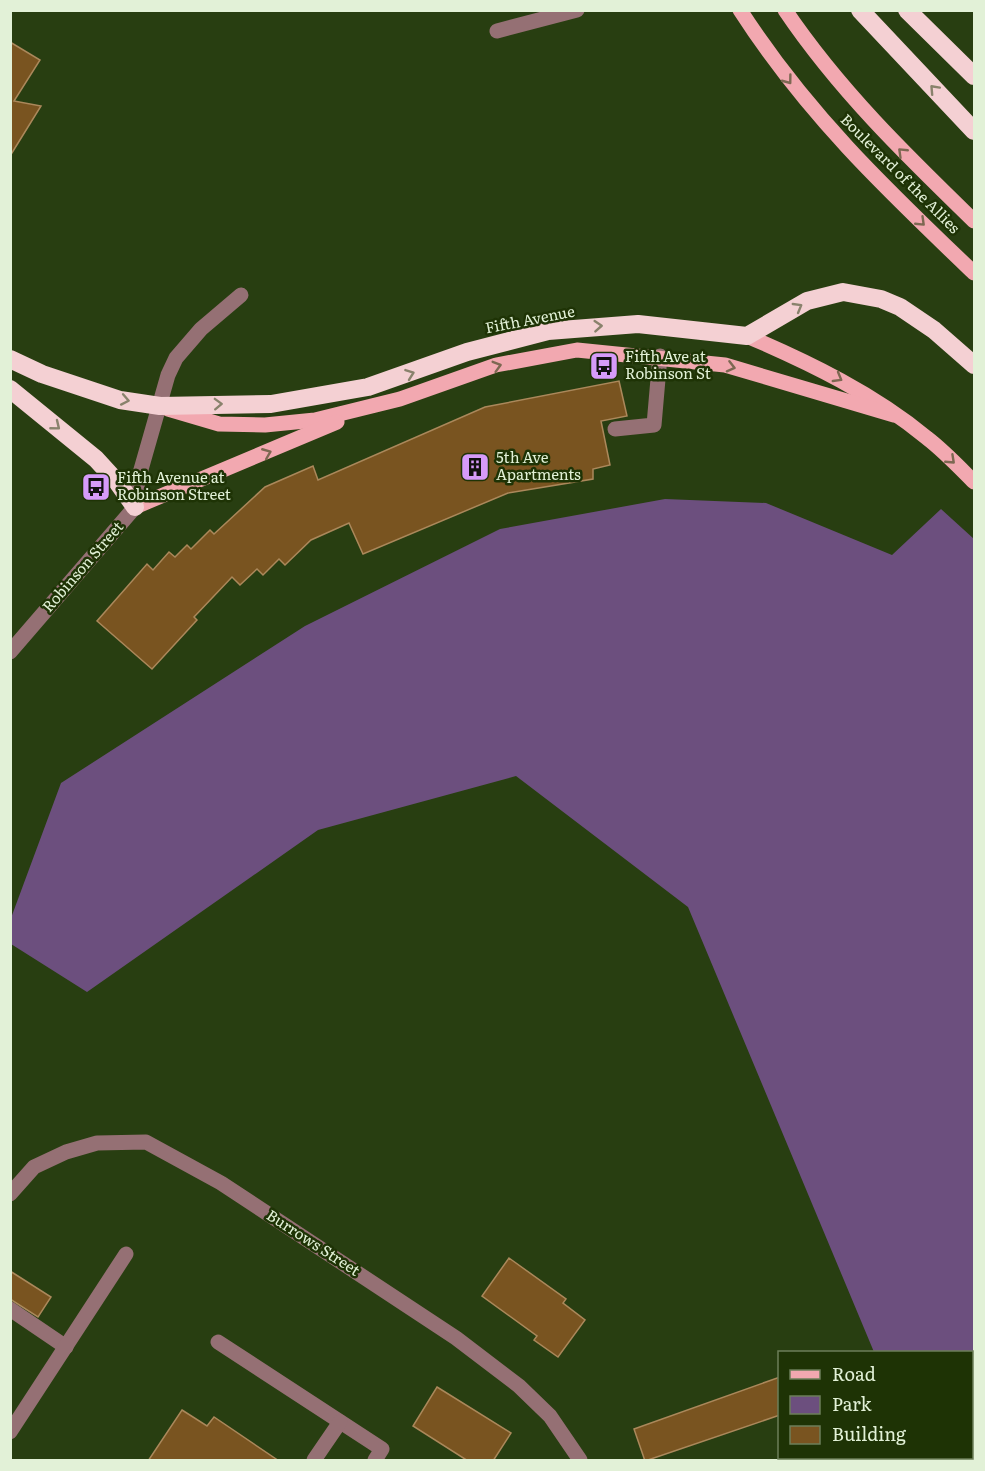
<svg xmlns="http://www.w3.org/2000/svg" width="985" height="1471" viewBox="0 0 985 1471" font-family="Literata,serif">
  <style>
    .green { fill: #6c4f7e }
    .building { fill: #795420; stroke: #ab885b; stroke-width: 1.5 }
    .lines { fill: none; stroke-linecap: round; stroke-linejoin: round }
    .minor { stroke: #957074; stroke-width: 15 }
    .major { stroke: #f2a8b0; stroke-width: 15 }
    .highway { stroke: #f4d0d3; stroke-width: 18 }
    .oneway { stroke: #7d6852 }
    .oneway2 { stroke: #89826c }
    .labels { text-anchor: middle; stroke-width: 5; stroke-linejoin: round; paint-order: stroke }
    .street-label { font-size: 15px; fill: #e2f1d7; stroke: #1e3305 }
    .poi-label { font-size: 15px; fill: #e2f1d7; stroke: #1e3305; text-anchor: start }
  </style>
  <rect width="100%" height="100%" fill="#283e11"/>
  <path class="green" d="M665 499 766 503 892 555 941 509 974 539V1460H919L918 1458H972V1352H874L688 907 516 776 318 830 87 992 11 944V918L61 783 305 626 500 529Z"/>
  <g class="building">
    <path d="M10 42 40 60 14 101 41 106 10 156Z"/>
    <path d="M619 381 627 416 601 421 610 465 593 469V479L508 493 363 554 349 523 311 540 285 565 279 559 263 575 257 569 240 585 232 577 194 617 197 620 152 669 97 621 147 564 153 570 169 552 175 557 187 545 191 549 210 530 214 534 265 487 313 466 318 480 485 407Z"/>
    <path d="M509 1258 566 1299 563 1303 585 1320 558 1357 534 1340 537 1336 482 1296Z"/>
    <path d="M10 1271 51 1297 38 1317 10 1299Z"/>
    <path d="M780 1377V1415L645 1461 634 1429Z"/>
    <path d="M437 1387 511 1433 493 1461H468L413 1426Z"/>
    <path d="M182 1410 207 1426 214 1417 279 1461H148Z"/>
  </g>
  <g class="lines">
    <g class="minor">
      <path d="M497 31 577 10"/>
      <path d="M615 429 654 425 660 356"/>
      <path d="M10 652 135 507 138 480 168 375 176 358 201 329 241 295"/>
      <path d="M10 1194 34 1167 66 1152 97 1143 146 1142 221 1183 456 1338 519 1386 550 1416 580 1460"/>
      <path d="M10 1309 66 1347"/>
      <path d="M218 1342 382 1449 375 1460"/>
      <path d="M10 1432 126 1254"/>
      <path d="M314 1460 340 1422"/>
    </g>
    <g class="major">
      <path d="M740 10C807 114 886 189 974 273"/>
      <path d="M785 10C839 90 906 155 974 221"/>
      <path d="M747 336C810 363 874 394 927 438 944 451 959 467 974 482"/>
      <path d="M168 409 219 424 265 425 315 420 400 399 496 365 577 350 725 365 894 415"/>
      <path d="M135 507 337 422"/>
    </g>
    <g class="highway">
      <path d="M860 10 974 131"/>
      <path d="M907 10 974 76"/>
      <path d="M10 359 42 374 120 400 160 406 271 404 368 387 467 352 548 331 638 324 747 336 807 301 843 292 881 299 900 307 934 330 974 365"/>
      <path d="M10 389 96 459 118 483 135 507"/>
    </g>
  </g>
  <defs><path id="oneway-chevron" d="M-2-3.5L2.5 0L-2 3.5" fill="none" stroke-width="1.6" stroke-linecap="round" stroke-linejoin="round" transform="scale(1.5)"/></defs>
  <g class="oneway">
    <use href="#oneway-chevron" transform="translate(788 80) rotate(53)"/>
    <use href="#oneway-chevron" transform="translate(902 152) rotate(-136)"/>
    <use href="#oneway-chevron" transform="translate(921 222) rotate(44)"/>
    <use href="#oneway-chevron" transform="translate(497 366) rotate(-16)"/>
    <use href="#oneway-chevron" transform="translate(731 367) rotate(14)"/>
    <use href="#oneway-chevron" transform="translate(838 378) rotate(30)"/>
    <use href="#oneway-chevron" transform="translate(267 453) rotate(-22)"/>
    <use href="#oneway-chevron" transform="translate(951 460) rotate(43)"/>
  </g>
  <g class="oneway2">
    <use href="#oneway-chevron" transform="translate(934 89) rotate(-133)"/>
    <use href="#oneway-chevron" transform="translate(798 307) rotate(-30)"/>
    <use href="#oneway-chevron" transform="translate(598 326) rotate(-4)"/>
    <use href="#oneway-chevron" transform="translate(410 374) rotate(-20)"/>
    <use href="#oneway-chevron" transform="translate(125 400) rotate(11)"/>
    <use href="#oneway-chevron" transform="translate(218 404) rotate(-2)"/>
    <use href="#oneway-chevron" transform="translate(56 426) rotate(39)"/>
  </g>
  <defs>
    <g id="bus-square" transform="scale(1.5)"><rect x="-9" y="-9" width="18" height="18" rx="4" fill="#d69bfa" stroke="#1e3305"/><path d="M-5-6H5V4H4V6H2V4H-2V6H-4V4H-5ZM-3.5-4V0h7V-4ZM-3.5 1.2v1.5H-2V1.2ZM2 1.2v1.5H3.5V1.2Z" fill="#111"/></g>
    <g id="building-square" transform="scale(1.5)"><rect x="-9" y="-9" width="18" height="18" rx="4" fill="#d69bfa" stroke="#1e3305"/><path d="M-4-6H4V6H1V3H-1V6H-4ZM-2.5-4.3h1.7v1.8h-1.7ZM.8-4.3h1.7v1.8H.8ZM-2.5-1h1.7V.8h-1.7ZM.8-1h1.7V.8H.8Z" fill="#111"/></g>
  </defs>
  <g fill-rule="evenodd">
    <use href="#bus-square" x="604" y="366"/>
    <use href="#building-square" x="475" y="467"/>
    <use href="#bus-square" x="96" y="487"/>
  </g>
  <g class="labels">
    <g class="street-label">
      <text transform="translate(900 174) rotate(45)" y="5">Boulevard of the Allies</text>
      <text transform="translate(530 320) rotate(-11)" y="5">Fifth Avenue</text>
      <text transform="translate(83 567) rotate(-49)" y="5">Robinson Street</text>
      <text transform="translate(313 1243) rotate(33)" y="5">Burrows Street</text>
    </g>
    <g class="poi-label">
      <text x="625" y="362">Fifth Ave at<tspan x="625" dy="17">Robinson St</tspan></text>
      <text x="496" y="463">5th Ave<tspan x="496" dy="17">Apartments</tspan></text>
      <text x="117" y="483">Fifth Avenue at<tspan x="117" dy="17">Robinson Street</tspan></text>
    </g>
  </g>
  <rect width="985" height="1471" fill="none" stroke="#e2f1d7" stroke-width="24"/>
  <rect x="778" y="1351" width="195" height="108" fill="#1e3305" stroke="#6c7f59" stroke-width="1.5"/>
  <rect x="790" y="1370" width="30" height="9" fill="#f2a8b0" stroke="#6c7f59" stroke-width="1.5"/>
  <text x="832" y="1381" font-size="18" fill="#e2f1d7">Road</text>
  <rect x="790" y="1396" width="30" height="18" fill="#6c4f7e" stroke="#6c7f59" stroke-width="1.5"/>
  <text x="832" y="1411" font-size="18" fill="#e2f1d7">Park</text>
  <rect x="790" y="1426" width="30" height="18" fill="#795420" stroke="#6c7f59" stroke-width="1.5"/>
  <text x="832" y="1441" font-size="18" fill="#e2f1d7">Building</text>
</svg>
